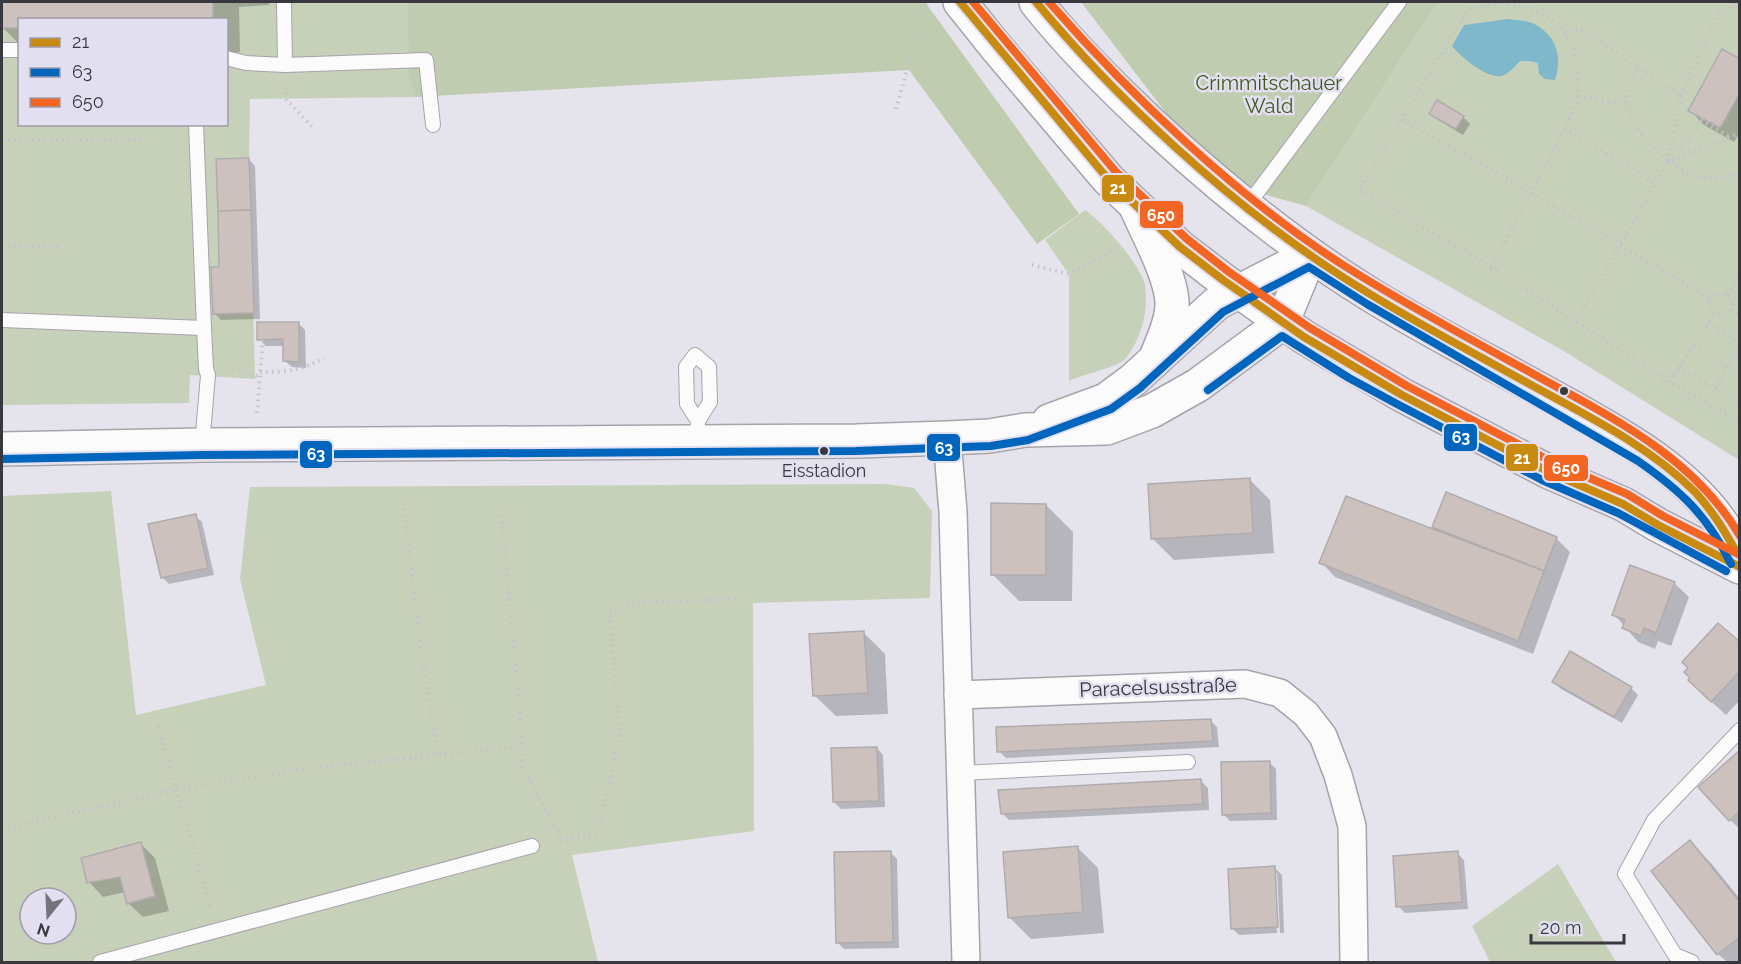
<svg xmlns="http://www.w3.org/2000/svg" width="1741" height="964" viewBox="0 0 1741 964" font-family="Raleway,sans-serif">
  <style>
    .green { fill: #c7d1ba; fill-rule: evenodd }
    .forest { fill: #c0ccb0 }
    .water { fill: #80b8cb }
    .shadow { fill: #0003 }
    .building { fill: #cdc1be; stroke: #b0acae; stroke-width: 1.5 }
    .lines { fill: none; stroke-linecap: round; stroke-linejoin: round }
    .lane-casing { stroke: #a6a4ab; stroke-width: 16 }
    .street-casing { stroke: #a6a4ab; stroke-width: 30 }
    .secondary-casing { stroke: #a6a4ab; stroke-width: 36 }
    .primary-casing { stroke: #a6a4ab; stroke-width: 36 }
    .path { stroke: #c4c3c7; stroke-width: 4; stroke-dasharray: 1.5 4.5; stroke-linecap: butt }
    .lane { stroke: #fbfbfc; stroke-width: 14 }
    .street { stroke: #fbfbfc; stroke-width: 27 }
    .secondary { stroke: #fbfbfc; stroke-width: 33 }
    .primary { stroke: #fbfbfc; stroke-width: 33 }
    .bus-1-casing { stroke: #e2dff0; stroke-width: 12 }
    .bus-2-casing { stroke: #e2dff0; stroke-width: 12 }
    .bus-3-casing { stroke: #e2dff0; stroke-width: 12 }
    .bus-1 { stroke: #c88a10; stroke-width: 8 }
    .bus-2 { stroke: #0065bd; stroke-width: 8 }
    .bus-3 { stroke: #f26522; stroke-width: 8 }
    .bus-dot { fill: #39383f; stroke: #e2dff0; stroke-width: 2 }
    .labels { text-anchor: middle; stroke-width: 5; stroke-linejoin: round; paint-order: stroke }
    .bus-label { font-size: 18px; fill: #39383f; stroke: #e2dff0 }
    .park-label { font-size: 20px; fill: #425817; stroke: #e2dff0 }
    .street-label { font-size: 20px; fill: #39383f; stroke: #e2dff0 }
    .line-badge { stroke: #e2dff0; stroke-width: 2 }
    .badge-label { font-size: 16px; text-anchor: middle; font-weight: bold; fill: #fff }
  </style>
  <rect width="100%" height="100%" fill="#e5e3ec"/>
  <g class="green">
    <path d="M2 2H905L415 77 416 97 250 99 249 158 255 379 190 375 189 403 2 405ZM20 20H226V124H20Z"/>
    <path d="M1438 2H1739V460L1562 350 1306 206Z"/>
    <path d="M1085 210C1102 221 1141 265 1145 285 1149 310 1141 341 1125 359 1118 367 1081 375 1069 381V274L1045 240Z"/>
    <path d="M885 484 914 488 932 511 930 598 753 603 754 831 572 855 598 962H2V496L111 491 136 715 266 685 240 579 250 487ZM30 898H66V934H30Z"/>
    <path d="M1558 864 1616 962H1490L1472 926Z"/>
  </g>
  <g class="forest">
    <path d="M408 2H925L1079 214 1037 244 909 70 416 97 409 74Z"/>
    <path d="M1081 2H1438L1306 206 1219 182Z"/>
  </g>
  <path class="water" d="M1508 19C1516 20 1525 20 1532 23 1556 34 1563 56 1555 80L1545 79 1539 74 1538 63 1529 61H1520C1514 67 1509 74 1501 76 1487 79 1460 56 1452 46L1464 25Z"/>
  <g class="shadow">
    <path d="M2 2H269V5L239 7 240 52 226 53V20H20V45L2 27Z"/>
    <path d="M1740 61V132L1734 142 1704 125 1690 110Z"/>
    <path d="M1431 113 1463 117 1470 124 1463 135 1438 120Z"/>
    <path d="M249 159 255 166 260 319 221 320 214 313 221 268Z"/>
    <path d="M298 323 305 330 306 368 292 367 285 361V346H266L259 339Z"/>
    <path d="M1249 479 1270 500 1274 553 1174 560 1153 539Z"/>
    <path d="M1447 494 1556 538 1570 552 1533 654 1335 577 1321 562 1433 529Z"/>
    <path d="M1046 505 1073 532 1072 601H1019L992 574Z"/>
    <path d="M195 516 202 522 214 575 169 584 162 577Z"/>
    <path d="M1674 583 1689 597 1671 646 1658 641 1655 649 1638 642 1614 614Z"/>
    <path d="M864 633 885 654 888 714 836 716 814 695Z"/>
    <path d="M1740 644V700L1726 715 1704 695 1692 678 1690 668Z"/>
    <path d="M1554 682 1631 688 1638 695 1622 723 1561 689Z"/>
    <path d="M1210 720 1217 727 1219 747 1006 758 999 751Z"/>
    <path d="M877 748 883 755 885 807 841 809 834 802Z"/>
    <path d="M1740 752V829L1730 820Z"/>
    <path d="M1269 762 1276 769 1277 820 1230 821 1223 814Z"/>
    <path d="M1201 781 1208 788 1209 810 1009 820 1002 813Z"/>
    <path d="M1690 842 1711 863 1740 899V962H1727L1718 954Z"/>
    <path d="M140 843 155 858 169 911 143 917 128 903 126 892 103 897 89 882Z"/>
    <path d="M1077 847 1098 868 1104 933 1031 939 1010 918Z"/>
    <path d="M890 852 897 859 899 948 844 949 837 942Z"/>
    <path d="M1457 853 1464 860 1468 909 1405 913 1398 906Z"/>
    <path d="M1275 868 1282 875 1284 933H1280L1277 873H1274L1277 933 1239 935 1232 928Z"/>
  </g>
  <g class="building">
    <path d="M2 2H213V20H20V28H2Z"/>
    <path d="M1722 49 1740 59V93L1720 128 1688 111Z"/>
    <path d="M1437 100 1464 116 1456 129 1429 114Z"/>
    <path d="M249 158 251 210 218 211 216 159Z"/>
    <path d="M251 210 254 313 213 314 211 267H219L218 211Z"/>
    <path d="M257 322H299V362L283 361V339L257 340Z"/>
    <path d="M1250 478 1253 533 1151 539 1148 484Z"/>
    <path d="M1446 492 1557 537 1544 571 1432 527Z"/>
    <path d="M1346 496 1544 571 1518 641 1319 563Z"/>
    <path d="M991 503 1046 504V575H991Z"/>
    <path d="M196 514 208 568 161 578 148 524Z"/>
    <path d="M1630 565 1675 582 1656 633 1644 628 1641 636 1622 628 1625 620 1612 615Z"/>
    <path d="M1718 623 1740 642V671L1711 702 1688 680 1690 678 1684 672 1688 668 1682 662Z"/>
    <path d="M864 631 868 693 813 696 809 634Z"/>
    <path d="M1570 651 1632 687 1614 717 1552 682Z"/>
    <path d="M1211 719 1213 741 997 752 996 727Z"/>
    <path d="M877 747 879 801 833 802 831 748Z"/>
    <path d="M1740 750V811L1729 821 1698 787Z"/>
    <path d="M1270 761 1271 813 1222 815 1221 762Z"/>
    <path d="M1201 779 1203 804 1001 814 998 790Z"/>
    <path d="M1690 840 1740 902V937L1717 955 1651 871Z"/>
    <path d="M141 842 155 896 127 904 120 877 87 883 81 858Z"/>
    <path d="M1078 846 1083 912 1008 918 1003 852Z"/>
    <path d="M891 851 893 942 836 943 834 852Z"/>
    <path d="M1458 851 1462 902 1396 907 1393 856Z"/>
    <path d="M1275 866 1278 927 1231 929 1228 869Z"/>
  </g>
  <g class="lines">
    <g class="lane-casing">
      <g id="lane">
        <path d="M2 50H20"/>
        <path d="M226 58 246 63 285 65 284 2"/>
        <path d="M285 65 426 60 433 125"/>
        <path d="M196 124 204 328"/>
        <path d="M1247 206 1399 2"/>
        <path d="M2 320 204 328 206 369 208 375 202 445"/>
        <path d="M697 441 698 421 710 402 709 367 695 355 686 367 687 404 698 421"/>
        <path d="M960 773 1188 762"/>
        <path d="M100 962 532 846"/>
        <path d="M1692 962 1675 955 1625 874 1654 820 1740 730"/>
      </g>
    </g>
    <g class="street-casing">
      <g id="street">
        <path d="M947 438 953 512 966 962"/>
        <path d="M958 695 1245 684 1280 693 1306 714 1323 736 1338 775 1352 826 1354 962"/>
      </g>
    </g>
    <g class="secondary-casing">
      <g id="secondary">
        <path d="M1137 209C1148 234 1170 274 1172 301 1173 320 1162 342 1155 360"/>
        <path d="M1049 421 1106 400 1133 380 1217 303 1310 255"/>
        <path d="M2 449 202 445 856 441 947 438 989 436 1025 430 1107 428 1152 411 1198 385 1282 323 1310 255"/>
      </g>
    </g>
    <g class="primary-casing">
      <g id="primary">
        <path d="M960 2 996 47 1108 179 1180 247 1223 280 1304 337 1402 395 1547 471 1623 504 1658 525 1740 567"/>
        <path d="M1036 2C1072 48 1115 90 1158 130 1224 191 1295 248 1371 295 1428 330 1488 361 1546 393 1610 429 1685 466 1726 530 1731 539 1735 550 1740 559"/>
      </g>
    </g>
    <g class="path">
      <path d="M1495 2 1467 11 1359 190 1491 267 1568 124 1578 96V70L1571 44 1561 26 1533 10 1500 2"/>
      <path d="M1564 31 1580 28 1681 96 1668 162 1740 133"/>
      <path d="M1638 68C1631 80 1624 92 1627 107 1632 132 1677 174 1702 178 1714 179 1728 175 1740 174"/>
      <path d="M286 87V99L314 129"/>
      <path d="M1578 96 1626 105"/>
      <path d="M1681 96 1716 17 1736 2"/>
      <path d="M896 109 926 2"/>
      <path d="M1402 119 1530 192 1711 299"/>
      <path d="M1701 120 1730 137"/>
      <path d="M1565 128 1656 184"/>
      <path d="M2 140 141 139"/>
      <path d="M2 245 58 247"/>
      <path d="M1032 265 1069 274 1119 246"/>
      <path d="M1491 267 1670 382 1740 422"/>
      <circle cx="1721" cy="304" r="11"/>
      <path d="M1727 295 1740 277"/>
      <path d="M1731 310 1740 314"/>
      <path d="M1576 322 1668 162 1697 128 1702 118"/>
      <path d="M1709 322 1740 344"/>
      <path d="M1694 345 1727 367"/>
      <path d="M227 368H234L260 377"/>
      <path d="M1678 368 1740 403"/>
      <path d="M260 372C288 372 298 371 324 358"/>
      <path d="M1670 382 1715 313"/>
      <path d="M1715 389 1740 345"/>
      <path d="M257 413 263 339"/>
      <path d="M403 503 418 627 438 755"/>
      <path d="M501 509 523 746 522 765 562 840"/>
      <path d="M158 726 211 909"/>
      <path d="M2 829 177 789 305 769 523 746"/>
      <path d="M554 842 598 833 620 735 609 611 640 602 737 599"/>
    </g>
    <use href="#lane" class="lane"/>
    <use href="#street" class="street"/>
    <use href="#secondary" class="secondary"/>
    <use href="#primary" class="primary"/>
    <g class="bus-1-casing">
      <g id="bus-1">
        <path d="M960 2 1108 179 1180 247 1223 280 1304 337 1402 395 1547 471 1623 504 1658 525 1740 567"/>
        <path d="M1036 2C1118 101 1228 202 1335 272 1396 312 1461 346 1524 381 1583 414 1647 444 1695 492 1711 509 1723 528 1734 548"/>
      </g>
    </g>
    <g class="bus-2-casing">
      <g id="bus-2">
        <path d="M1208 390 1282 336 1349 378 1397 404 1542 480 1618 513 1726 571"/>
        <path d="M2 459 202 455 856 451 991 446 1028 440 1111 409 1140 388 1223 312 1309 267 1367 304 1638 461C1681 491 1708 516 1731 564"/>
      </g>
    </g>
    <g class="bus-3-casing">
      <g id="bus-3">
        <path d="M973 2 1116 172 1187 239 1229 272 1310 328 1407 386 1552 462 1627 494 1663 516 1740 555"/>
        <path d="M1049 2C1133 98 1236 196 1343 265 1403 303 1466 337 1528 371 1608 416 1692 454 1740 536"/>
      </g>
    </g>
    <use href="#bus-1" class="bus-1"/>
    <use href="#bus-2" class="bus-2"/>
    <use href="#bus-3" class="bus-3"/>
  </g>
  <g class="bus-dot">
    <circle cx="1564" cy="391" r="5"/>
    <circle cx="824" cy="451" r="5"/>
  </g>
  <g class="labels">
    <g class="bus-label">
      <text x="824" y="477">Eisstadion</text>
    </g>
    <g class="park-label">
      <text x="1269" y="90">Crimmitschauer<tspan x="1269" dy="23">Wald</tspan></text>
    </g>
    <g class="street-label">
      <text transform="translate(1158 687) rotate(-2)" y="7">Paracelsusstraße</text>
    </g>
  </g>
  <g class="line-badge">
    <rect x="1101" y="174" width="34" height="29" rx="6" fill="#c88a10"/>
    <rect x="1139" y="200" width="45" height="29" rx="6" fill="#f26522"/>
    <rect x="1443" y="423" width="35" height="29" rx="6" fill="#0065bd"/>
    <rect x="926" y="433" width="35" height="29" rx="6" fill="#0065bd"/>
    <rect x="299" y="440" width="34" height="29" rx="6" fill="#0065bd"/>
    <rect x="1505" y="443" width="34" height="29" rx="6" fill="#c88a10"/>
    <rect x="1543" y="454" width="46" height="28" rx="6" fill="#f26522"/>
  </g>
  <g class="badge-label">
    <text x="1118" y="194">21</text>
    <text x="1161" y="221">650</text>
    <text x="1461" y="443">63</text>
    <text x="944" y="454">63</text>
    <text x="316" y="460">63</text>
    <text x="1522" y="464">21</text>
    <text x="1566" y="474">650</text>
  </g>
  <rect width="1741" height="964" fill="none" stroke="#39383f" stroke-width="6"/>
  <rect x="18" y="18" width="210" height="108" fill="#e2dff0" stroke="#9e9ca9" stroke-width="1.5"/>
  <rect x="30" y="38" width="30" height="9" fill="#c88a10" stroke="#9e9ca9" stroke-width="1.5"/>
  <text x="72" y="48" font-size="18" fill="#39383f">21</text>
  <rect x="30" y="68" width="30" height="9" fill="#0065bd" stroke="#9e9ca9" stroke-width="1.5"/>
  <text x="72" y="78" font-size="18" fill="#39383f">63</text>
  <rect x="30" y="98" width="30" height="9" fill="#f26522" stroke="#9e9ca9" stroke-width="1.5"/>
  <text x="72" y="108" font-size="18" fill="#39383f">650</text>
  <g transform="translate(48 916) rotate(198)"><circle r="28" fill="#e2dff0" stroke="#9e9ca9" stroke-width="1.5"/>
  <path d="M0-4.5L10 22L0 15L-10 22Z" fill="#75747c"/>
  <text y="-9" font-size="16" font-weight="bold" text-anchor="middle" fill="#39383f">N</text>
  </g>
  <path d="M1531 934v9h93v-9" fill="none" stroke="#39383f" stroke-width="3"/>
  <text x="1540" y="934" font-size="18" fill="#39383f" stroke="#e2dff0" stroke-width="4.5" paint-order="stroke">20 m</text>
</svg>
